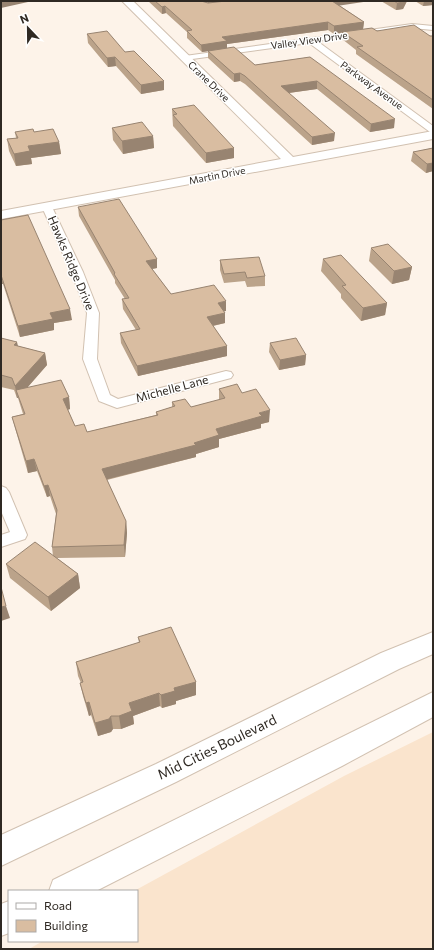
<svg xmlns="http://www.w3.org/2000/svg" width="434" height="950" viewBox="0 0 434 950" font-family="Commissioner,sans-serif">
  <style>
    .built { fill: #fae4cd }
    .lines { fill: none; stroke-linecap: round; stroke-linejoin: round }
    .street-casing { stroke: #d1c1b1; stroke-width: 2 }
    .secondary-casing { stroke: #d1c1b1; stroke-width: 2 }
    .street { fill: #fff; fill-rule: evenodd }
    .secondary { fill: #fff; fill-rule: evenodd }
    .wall { fill: #bba38a }
    .shaded-wall { fill: #988471 }
    .building { fill: #d9bda1; stroke: #988471 }
    .labels { text-anchor: middle; stroke-width: 3; stroke-linejoin: round; paint-order: stroke }
    .far-street-label { font-size: 10px; fill: #2f2923; stroke: #fff }
    .street-label { font-size: 12px; fill: #2f2923; stroke: #fff }
    .near-street-label { font-size: 14px; fill: #2f2923; stroke: #fff }
  </style>
  <rect width="100%" height="100%" fill="#fdf3e9"/>
  <path class="built" d="M433 732V949H29L43 941H137V891H134L344 776Z"/>
  <g class="lines">
    <g class="street-casing">
      <g id="street">
        <path d="M412 24 433 26V30L412 28 317 41 433 126V133L430 132 309 43 185 60 181 58 185 56Z"/>
        <path d="M47 204 52 207 83 272 99 313 97 359 110 395 118 399 226 371 231 372 233 375 231 378 117 408 99 401 83 359 87 313 71 272 42 207Z"/>
        <path d="M1 486 6 488 9 492 27 535 25 539 1 547V535L10 532 1 511Z"/>
      </g>
    </g>
    <g class="secondary-casing">
      <g id="secondary">
        <path d="M122 1H133L293 157 433 131V139L1 219V211L281 159Z"/>
        <path d="M433 632V654L399 669 176 782 1 866V835L156 764 381 653Z"/>
        <path d="M433 692V717L342 766 96 891H49L53 880Z"/>
        <path d="M9 901V933L1 936V904Z"/>
      </g>
    </g>
    <use href="#street" class="street"/>
    <use href="#secondary" class="secondary"/>
  </g>
  <g class="wall">
    <path d="M148 1H201L208 3 204 1H226L339 5 364 22 363 29 433 36V109L356 54V50L342 39V32L334 34 328 30 227 44V48L255 65 310 57 394 128 370 132 317 89 289 93 334 141 312 145 245 84 240 81 234 82 208 58V51L202 52 187 38V32L166 13 162 14Z"/>
    <path d="M381 1H407L403 9 396 10Z"/>
    <path d="M415 1H433V5L423 6Z"/>
    <path d="M87 34 125 52 164 90 141 94 116 66 108 67 88 43Z"/>
    <path d="M172 109 234 158 206 163 173 126Z"/>
    <path d="M112 128 153 136 154 148 123 154 113 140Z"/>
    <path d="M15 132 59 142 61 154 31 158 32 164 16 166 9 151 7 139 16 138Z"/>
    <path d="M433 148V171L426 173 411 161 413 152Z"/>
    <path d="M78 207 157 259V268L152 269 171 294 226 311H224L225 313V323L213 326 227 346V356L138 376 121 343 120 333 136 330 123 309 122 299H125L115 283V280L79 216Z"/>
    <path d="M1 220 72 320 54 323V330L20 337 3 284H1Z"/>
    <path d="M371 248 412 267 409 280 392 284 369 261Z"/>
    <path d="M323 259 387 303 385 315 361 321 341 298V294L321 271Z"/>
    <path d="M220 260 265 276V286L247 287 245 281 224 283 220 270Z"/>
    <path d="M1 338 18 346 45 353 47 365 27 388 69 397 70 409 68 410 75 426 87 432 156 415V412L172 407V402L191 407 219 400V389L242 393 269 422 261 424V428L219 439V447L196 454V457L107 480 126 521 127 533 125 557 57 558 78 574 80 588 51 611 10 578 6 564 53 556 52 547 56 514 50 496 47 497 37 471 28 473 15 428 12 417 23 414 18 398H17L14 390 1 387Z"/>
    <path d="M270 343 306 355 305 365 279 370 269 352Z"/>
    <path d="M138 637 196 682V695L176 701V704L162 708 160 706 133 716 134 724 121 729H113L111 732 98 736 91 715 89 716 83 696 80 683H81L78 676 76 662 139 643Z"/>
  </g>
  <g class="shaded-wall">
    <path d="M1 1H28V2L1 8Z"/>
    <path d="M208 1H226L208 3Z"/>
    <path d="M330 1H370L330 7Z"/>
    <path d="M404 1H407L403 9 396 10 397 3Z"/>
    <path d="M424 1H433V5L423 6Z"/>
    <path d="M165 6 166 13 162 14V7Z"/>
    <path d="M328 22V30L227 44V49L202 52 201 45 222 37Z"/>
    <path d="M364 22 363 29 334 34V26Z"/>
    <path d="M115 57 116 66 108 67 107 58Z"/>
    <path d="M240 73V81L234 82V74Z"/>
    <path d="M164 81V90L141 94V85Z"/>
    <path d="M317 81V89L281 94V86Z"/>
    <path d="M395 119 394 128 370 132 371 124Z"/>
    <path d="M335 133 334 141 312 145V137Z"/>
    <path d="M153 136 154 148 123 154 122 141Z"/>
    <path d="M59 142 61 154 31 158 32 164 16 166 14 154 28 146Z"/>
    <path d="M234 148V158L206 163V153Z"/>
    <path d="M433 163V171L426 173 427 164Z"/>
    <path d="M157 259V268L146 270V261Z"/>
    <path d="M412 267 409 280 392 284 394 271Z"/>
    <path d="M1 276 3 284H1Z"/>
    <path d="M226 301V311L218 312V303Z"/>
    <path d="M387 303 385 315 361 321 363 308Z"/>
    <path d="M70 309 72 320 54 323V330L20 337 18 326 50 313Z"/>
    <path d="M225 313V323L207 327V317Z"/>
    <path d="M17 342 20 354 14 345Z"/>
    <path d="M227 346V356L138 376 137 366Z"/>
    <path d="M45 353 47 365 19 397 16 390 18 398H17L15 386Z"/>
    <path d="M306 355 305 365 279 370 280 360Z"/>
    <path d="M69 397 70 409 65 410 63 399Z"/>
    <path d="M270 410 269 422 261 424V428L219 439V447L196 454V457L104 480 102 469 194 443 216 429 259 413Z"/>
    <path d="M34 459 37 471 28 473 26 461Z"/>
    <path d="M48 485 50 496 47 497 44 486Z"/>
    <path d="M126 521 127 533 125 557 124 545Z"/>
    <path d="M78 574 80 588 51 611 48 597Z"/>
    <path d="M6 606 10 618 1 621V607Z"/>
    <path d="M196 682V695L176 701V704L162 708 161 695 174 688Z"/>
    <path d="M159 693 160 706 133 716 134 724 121 729 119 716 129 703Z"/>
    <path d="M89 702 91 715 89 716 86 703Z"/>
    <path d="M111 716 113 729 111 732 98 736 95 723Z"/>
  </g>
  <g class="building">
    <path d="M155 1H201L208 3 226 1H332L364 22 334 26 328 22 264 31 222 37 227 41 201 45 187 31 192 30 165 6 162 7Z"/>
    <path d="M394 1H404V2L397 3Z"/>
    <path d="M414 25 430 36H433V100L357 47 363 46 342 32 372 28 377 31Z"/>
    <path d="M107 31 125 52 134 51 164 81 141 85 115 57 107 58 87 34Z"/>
    <path d="M234 47 255 65 310 57 395 119 371 124 317 81 281 86 335 133 312 137 245 76 240 73 234 74 208 51Z"/>
    <path d="M194 105 234 148 206 153 173 115 177 114 172 109Z"/>
    <path d="M142 122 153 136 122 141 112 128Z"/>
    <path d="M33 129 34 132 53 129 59 142 28 146 30 151 14 154 7 139 18 138 15 132Z"/>
    <path d="M433 148V163L427 164 413 152Z"/>
    <path d="M119 199 157 259 146 261 171 294 214 285 226 301 218 303 225 313 207 317 227 346 137 366 120 333 140 329 122 299 129 298 114 274 115 273 78 207Z"/>
    <path d="M28 215 70 309 50 313 53 319 18 326 1 275V220Z"/>
    <path d="M388 244 412 267 394 271 371 248Z"/>
    <path d="M341 255 387 303 363 308 342 286 346 285 323 259Z"/>
    <path d="M259 257 265 276 247 278 245 272 224 274 220 260Z"/>
    <path d="M1 338 17 342 14 345 45 353 15 386 12 378 1 375Z"/>
    <path d="M296 338 306 355 280 360 270 343Z"/>
    <path d="M61 380 69 397 63 399 75 426 84 424 87 432 158 415 156 412 175 406 172 402 185 399 191 407 225 398 219 389 237 384 242 393 256 389 270 410 259 413 262 416 216 429 219 435 194 443 196 445 102 469 126 521 124 545 52 547 57 510 48 485 44 486 34 459 26 461 12 417 25 414 16 390Z"/>
    <path d="M35 542 78 574 48 597 6 564Z"/>
    <path d="M1 587 6 606 1 607Z"/>
    <path d="M171 627 196 682 174 688 175 691 161 695 159 693 129 703 132 711 119 716H111L109 719 95 723 89 702 86 703 80 683 83 682 76 662 140 642 138 637Z"/>
  </g>
  <g class="labels">
    <g class="far-street-label">
      <text transform="translate(309 40) rotate(-8)" y="4">Valley View Drive</text>
      <text transform="translate(209 81) rotate(44)" y="4">Crane Drive</text>
      <text transform="translate(372 85) rotate(36)" y="4">Parkway Avenue</text>
      <text transform="translate(217 175) rotate(-11)" y="4">Martin Drive</text>
    </g>
    <g class="street-label">
      <text transform="translate(71 263) rotate(67)" y="4">Hawks Ridge Drive</text>
      <text transform="translate(172 389) rotate(-15)" y="4">Michelle Lane</text>
    </g>
    <g class="near-street-label">
      <text transform="translate(217 747) rotate(-26)" y="5">Mid Cities Boulevard</text>
    </g>
  </g>
  <rect width="434" height="950" fill="none" stroke="#2f2923" stroke-width="4"/>
  <rect x="8" y="890" width="130" height="52" fill="#ffffff" stroke="#aca9a7"/>
  <rect x="16" y="903" width="20" height="6" fill="#ffffff" stroke="#aca9a7"/>
  <text x="44" y="910" font-size="12" fill="#2f2923">Road</text>
  <rect x="16" y="920" width="20" height="12" fill="#d9bda1" stroke="#aca9a7"/>
  <text x="44" y="930" font-size="12" fill="#2f2923">Building</text>
  <g transform="translate(28 28) rotate(338)" stroke="#ffffff" stroke-width="3" paint-order="stroke">
  <path d="M0-3L7 15L0 10L-7 15Z" fill="#2f2923"/>
  <text y="-6" font-size="11" font-weight="bold" text-anchor="middle" fill="#2f2923">N</text>
  </g>
</svg>
